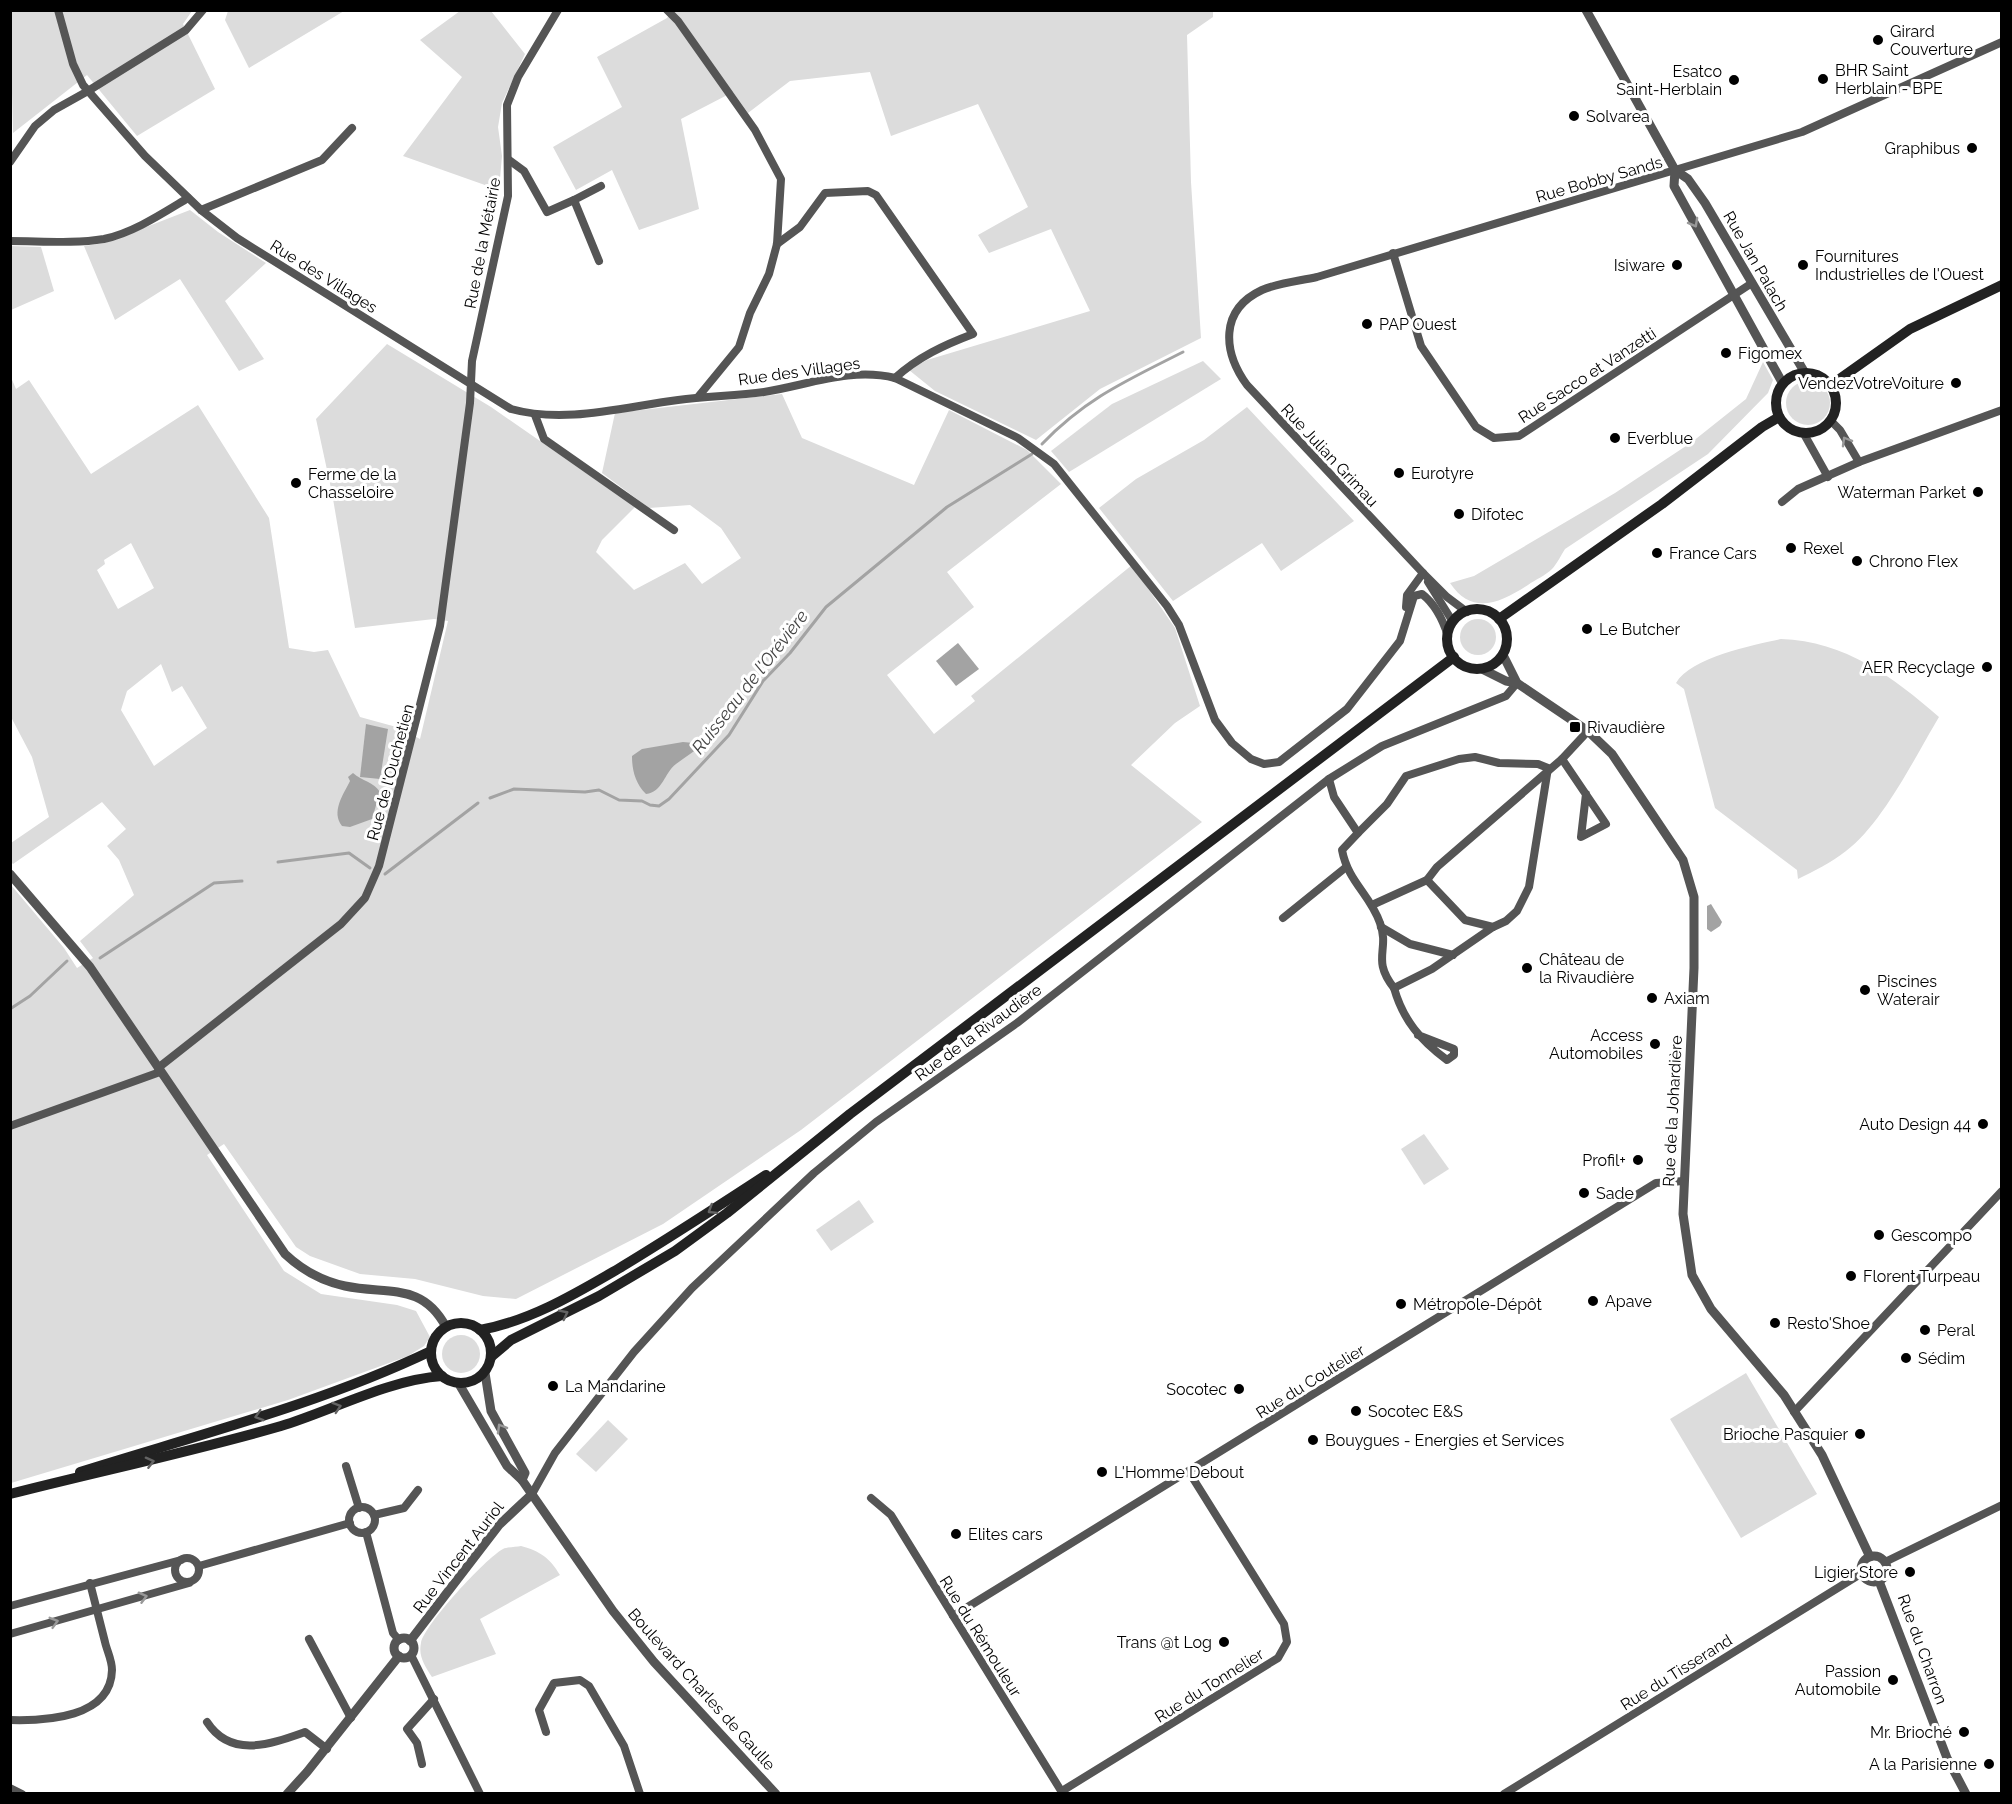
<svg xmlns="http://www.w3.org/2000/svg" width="2012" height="1804" viewBox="0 0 2012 1804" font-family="Raleway,sans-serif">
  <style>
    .green { fill: #dcdcdc; fill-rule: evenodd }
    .water { fill: #a3a3a3 }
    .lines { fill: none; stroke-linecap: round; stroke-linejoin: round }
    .stream { stroke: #a3a3a3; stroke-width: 3 }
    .minor { stroke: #555; stroke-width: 8 }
    .tertiary { stroke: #555; stroke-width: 9 }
    .secondary { stroke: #222; stroke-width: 10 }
    .oneway { stroke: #999 }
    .oneway2 { stroke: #646464 }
    .poi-dot { fill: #000; stroke: #fff; stroke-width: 2 }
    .labels { text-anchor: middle; stroke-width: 6; stroke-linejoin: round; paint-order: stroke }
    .poi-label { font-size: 16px; fill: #000; stroke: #fff; text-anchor: start }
    .street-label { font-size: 16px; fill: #000; stroke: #fff }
    .water-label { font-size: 18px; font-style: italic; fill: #444; stroke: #fff }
  </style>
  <rect width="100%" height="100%" fill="#fff"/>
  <g class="green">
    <path d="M10 11H192L183 24 215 89 137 136 87 75 13 133Z"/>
    <path d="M228 11V10L344 11 249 68 225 20Z"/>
    <path d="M460 11H491L525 54 502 103 498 127 502 156 499 190 403 156 462 77 420 40Z"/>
    <path d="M672 11H1213V17L1187 35 1191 182 1201 338 1100 389 1036 440 935 391 909 370 927 360 1090 311 1051 229 989 253 978 235 1028 207 978 104 891 136 870 72 790 81 748 113 733 92 681 119 699 209 639 230 612 170 576 190 553 147 622 107 597 57 667 18Z"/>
    <path d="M190 210 218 232 266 263 225 301 264 359 239 371 180 279 115 320 84 246 105 243Z"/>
    <path d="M11 246 41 247 54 291 11 310Z"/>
    <path d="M387 344 491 407 635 507 602 540 596 552 634 590 685 563 702 584 741 558 721 528 690 505 649 508 602 473 615 413 782 394 802 438 914 485 949 410 1027 450 1061 484 947 572 974 607 887 675 934 734 975 701 971 696 1132 565 1175 628 1200 706 1175 723 1131 765 1202 822 801 1130 663 1224 516 1299 483 1296 415 1279 360 1274 310 1256 296 1247 224 1144 207 1155 284 1271 321 1294 397 1305 416 1311 430 1337 424 1346 408 1356 288 1400 11 1483V885L64 948 77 968 93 958 80 941 134 895 119 860 107 846 126 829 102 802 13 864 11 862V843L49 817 32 757 11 717 10 375 16 389 29 380 91 474 198 405 269 518 289 648 314 652 328 650 360 717 400 728 420 739 448 621 434 619 355 628 332 493 316 419ZM131 543 154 588 118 609 97 570 105 564 104 560ZM161 664 172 692 182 686 207 728 154 766 121 710 127 691Z"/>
    <path d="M1203 361 1221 379 1069 472 1051 451 1112 404Z"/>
    <path d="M1763 362 1773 380 1768 393 1708 454 1565 549C1561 555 1557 564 1552 569 1546 575 1535 580 1528 585 1500 603 1472 616 1450 583L1474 576 1615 493 1692 442 1746 399Z"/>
    <circle cx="1808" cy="403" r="22"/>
    <path d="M1247 407 1354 521 1281 571 1262 543 1173 601 1099 508 1136 479 1204 440Z"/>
    <circle cx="1478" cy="637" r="18"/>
    <path d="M1781 639C1845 641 1893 677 1939 717 1915 757 1883 823 1846 851 1831 863 1814 871 1798 879L1797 870 1715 808 1684 689 1676 683C1691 657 1754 645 1781 639Z"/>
    <path d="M1424 1134 1449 1169 1424 1185 1401 1149Z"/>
    <path d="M859 1200 874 1222 831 1251 816 1230Z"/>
    <circle cx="461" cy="1354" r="19"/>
    <path d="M1746 1373 1817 1494 1741 1538 1670 1419Z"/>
    <path d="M608 1420 628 1439 596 1472 576 1454Z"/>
    <path d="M521 1546C540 1551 550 1558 560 1575L480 1619 496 1654 432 1677C425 1666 418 1656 421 1643 424 1625 486 1558 503 1549 507 1547 516 1547 521 1546Z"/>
  </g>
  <g class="water">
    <path d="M958 643 979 669 956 686 936 661Z"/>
    <path d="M366 724 388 729 380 779 360 777Z"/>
    <path d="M683 742 704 744C695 751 685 757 676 764 664 773 663 792 646 794 635 783 632 770 632 756L642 749Z"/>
    <path d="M353 773C362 781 374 782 380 792L372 819 350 827 342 826C331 812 343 795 350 781L348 777Z"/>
    <path d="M1711 904 1722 922 1720 926 1711 932 1707 929V906Z"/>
  </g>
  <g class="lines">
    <g class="stream">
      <path d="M1042 444C1086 398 1128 380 1183 352"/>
      <path d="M490 798 514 789 585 792 599 790 619 800 642 801 650 805 659 806 669 799 729 735 763 681 790 653 826 607 947 507 1032 454"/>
      <path d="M278 862 349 853 370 868"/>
      <path d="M385 874 478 803"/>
      <path d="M100 958 214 883 242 881"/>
      <path d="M10 1009 30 996 67 961"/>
    </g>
    <g class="minor">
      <path d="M58 10 73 64 83 85 145 156 201 210 237 238 511 409C565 424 623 407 678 400 707 396 736 396 764 392 808 385 851 367 895 378L1018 438 1054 464 1167 606 1179 625 1215 720 1232 743 1251 759 1264 764 1279 762 1347 709 1400 641 1414 596 1422 594C1435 604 1443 620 1448 636"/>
      <path d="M667 10 678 21 755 130 781 179 777 244 769 274 750 313 739 347 698 397"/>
      <path d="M509 160 524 171 547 212 574 200 599 261"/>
      <path d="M10 162 35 126 54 110 88 91 186 30 203 10"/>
      <path d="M574 200 601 186"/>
      <path d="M201 210 322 160 352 128"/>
      <path d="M10 241C41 241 74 244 104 239 133 233 163 213 188 198"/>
      <path d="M777 244 800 227 825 193 868 191 876 195 973 334C944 345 918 357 895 378"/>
      <path d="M1393 253 1421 346 1476 427 1494 438 1519 436 1752 283"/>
      <path d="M535 415 544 439 674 530"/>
      <path d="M1831 421 1840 430 1859 462"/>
      <path d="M1804 434 1828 477"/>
      <path d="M1782 502 1798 489 1859 462 2002 410"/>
      <path d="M1428 582 1453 622"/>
      <path d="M1406 607 1407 595 1423 573"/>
      <path d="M1467 612 1447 597 1423 573 1247 385C1223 352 1219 310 1262 290 1278 283 1299 281 1317 277L1802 132 2002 42"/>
      <path d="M1329 779 1334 797 1358 833 1342 850C1348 882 1370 894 1380 923 1390 950 1371 959 1394 988L1432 969 1493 927"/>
      <path d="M1586 794 1581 837 1606 824 1562 759 1588 731"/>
      <path d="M1358 833 1387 804 1406 776 1459 759 1475 757 1499 763 1538 764 1548 768 1529 887 1517 911 1506 921 1493 927 1465 920 1427 880"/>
      <path d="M1372 905 1427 880 1437 867 1562 759"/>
      <path d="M1283 918 1345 868"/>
      <path d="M1381 927 1410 944 1453 955"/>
      <path d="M1394 988C1403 1020 1421 1041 1447 1060L1454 1055V1049L1418 1035"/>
      <path d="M158 1068 341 924 365 898 379 866 440 626 470 403 472 361 508 196 507 105 518 77 558 10"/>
      <path d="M10 1126 160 1072"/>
      <path d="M1794 1412 2002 1191"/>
      <path d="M346 1466 359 1508"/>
      <path d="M532 1494 555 1453 634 1352 692 1288 814 1173 876 1122 1017 1023 1329 779 1382 746 1506 696 1517 683"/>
      <path d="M871 1498 891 1515 1063 1794"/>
      <circle cx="362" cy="1520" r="13"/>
      <path d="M374 1515 404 1508 418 1490"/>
      <path d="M366 1532 393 1633 399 1640"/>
      <circle cx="187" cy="1570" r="12"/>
      <path d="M1885 1562 2002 1505"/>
      <path d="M199 1566 350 1523"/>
      <path d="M10 1606 181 1560"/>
      <path d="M953 1616 1656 1183 1684 1181"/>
      <path d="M10 1634 189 1583"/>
      <path d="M309 1639 351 1718"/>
      <path d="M411 1655 480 1794"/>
      <path d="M10 1720C46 1721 111 1718 112 1670 112 1660 107 1651 105 1642 100 1623 95 1603 90 1583"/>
      <path d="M207 1722C231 1759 271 1744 305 1732L327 1749"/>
      <path d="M546 1732 539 1710 554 1683 580 1680 589 1686 624 1746 640 1794"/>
      <path d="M422 1764 417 1743 407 1729 434 1699"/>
      <path d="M10 1788 22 1794"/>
      <path d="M1062 1791 1278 1658 1287 1642 1284 1624 1189 1472"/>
      <path d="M1504 1794 1862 1573"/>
    </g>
    <g class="tertiary">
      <path d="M1586 10 1675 170 1688 179 1705 203 1805 373"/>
      <path d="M1675 170 1674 186 1783 384"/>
      <path d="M1503 655 1517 683 1588 731 1612 754 1683 860 1694 897V968L1683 1214 1692 1275 1711 1309 1784 1395 1822 1455 1870 1557"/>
      <path d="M1482 669 1506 681 1517 683"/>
      <path d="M10 874 90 967 285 1254C302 1270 322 1281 345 1286 388 1295 422 1282 446 1327"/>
      <path d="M485 1373 491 1411 525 1473 522 1480"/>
      <path d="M459 1384 507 1466 522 1480 613 1611 654 1662 776 1794"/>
      <circle cx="1874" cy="1569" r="13"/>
      <path d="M1879 1581 1947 1758 1966 1794"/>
      <circle cx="404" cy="1648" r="10"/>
      <path d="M410 1641 499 1525 532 1494"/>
      <path d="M287 1794 307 1772 399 1656"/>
    </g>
    <g class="secondary">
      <circle cx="1806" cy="403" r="30"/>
      <path d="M1831 385 1910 329 2002 285"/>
      <circle cx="1477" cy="639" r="30"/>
      <path d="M1499 619 1662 504 1762 427 1779 417"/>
      <circle cx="461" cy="1353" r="30"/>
      <path d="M480 1330C530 1321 575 1294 618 1269 668 1239 717 1207 766 1175"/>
      <path d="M491 1357 511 1340 599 1296 675 1251 727 1213 850 1114 1454 657"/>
      <path d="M80 1472C198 1435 320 1404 431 1351"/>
      <path d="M10 1494C100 1471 191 1452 281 1426 333 1410 388 1380 442 1376"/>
    </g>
  </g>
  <defs><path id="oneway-chevron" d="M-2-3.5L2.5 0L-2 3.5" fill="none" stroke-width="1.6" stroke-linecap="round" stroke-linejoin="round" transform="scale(1.5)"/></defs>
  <g class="oneway">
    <use href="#oneway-chevron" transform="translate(1694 223) rotate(61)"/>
    <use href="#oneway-chevron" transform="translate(1846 441) rotate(-120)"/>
    <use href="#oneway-chevron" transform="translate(501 1428) rotate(-120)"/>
    <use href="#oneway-chevron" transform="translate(143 1597) rotate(-15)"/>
    <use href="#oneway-chevron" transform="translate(54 1622) rotate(-16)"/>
  </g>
  <g class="oneway2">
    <use href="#oneway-chevron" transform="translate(712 1210) rotate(148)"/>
    <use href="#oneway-chevron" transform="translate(564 1314) rotate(-27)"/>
    <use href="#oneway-chevron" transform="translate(337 1407) rotate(-18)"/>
    <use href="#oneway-chevron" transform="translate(259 1416) rotate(163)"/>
    <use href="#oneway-chevron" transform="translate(150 1462) rotate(-14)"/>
  </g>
  <g class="poi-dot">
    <circle cx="1878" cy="40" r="6"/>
    <circle cx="1823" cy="79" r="6"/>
    <circle cx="1734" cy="80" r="6"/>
    <circle cx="1574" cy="116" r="6"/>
    <circle cx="1972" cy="148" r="6"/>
    <circle cx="1677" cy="265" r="6"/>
    <circle cx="1803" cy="265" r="6"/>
    <circle cx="1367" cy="324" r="6"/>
    <circle cx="1726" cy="353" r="6"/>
    <circle cx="1956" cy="383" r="6"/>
    <circle cx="1615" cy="438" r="6"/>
    <circle cx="1399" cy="473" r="6"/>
    <circle cx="296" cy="483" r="6"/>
    <circle cx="1978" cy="492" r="6"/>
    <circle cx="1459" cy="514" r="6"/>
    <circle cx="1791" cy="548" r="6"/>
    <circle cx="1657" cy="553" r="6"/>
    <circle cx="1857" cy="561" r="6"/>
    <circle cx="1587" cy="629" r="6"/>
    <circle cx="1987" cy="667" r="6"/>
    <rect x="1569" y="721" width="12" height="12" rx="3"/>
    <circle cx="1527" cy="968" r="6"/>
    <circle cx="1865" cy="990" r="6"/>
    <circle cx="1652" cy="998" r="6"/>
    <circle cx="1655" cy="1044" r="6"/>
    <circle cx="1983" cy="1124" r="6"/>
    <circle cx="1638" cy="1160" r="6"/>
    <circle cx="1584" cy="1193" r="6"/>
    <circle cx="1879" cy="1235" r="6"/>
    <circle cx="1851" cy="1276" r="6"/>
    <circle cx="1593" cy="1301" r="6"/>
    <circle cx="1401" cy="1304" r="6"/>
    <circle cx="1775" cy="1323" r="6"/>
    <circle cx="1925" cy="1330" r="6"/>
    <circle cx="1906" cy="1358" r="6"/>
    <circle cx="553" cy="1386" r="6"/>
    <circle cx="1239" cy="1389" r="6"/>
    <circle cx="1356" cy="1411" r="6"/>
    <circle cx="1860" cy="1434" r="6"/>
    <circle cx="1313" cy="1440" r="6"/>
    <circle cx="1102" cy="1472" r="6"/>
    <circle cx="956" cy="1534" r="6"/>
    <circle cx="1910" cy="1572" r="6"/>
    <circle cx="1224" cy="1642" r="6"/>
    <circle cx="1893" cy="1680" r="6"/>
    <circle cx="1964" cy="1732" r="6"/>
    <circle cx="1989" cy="1764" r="6"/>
  </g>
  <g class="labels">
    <g class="poi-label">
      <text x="1890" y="37">Girard<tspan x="1890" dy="18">Couverture</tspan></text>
      <text x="1835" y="76">BHR Saint<tspan x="1835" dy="18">Herblain - BPE</tspan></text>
      <text x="1722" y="77" text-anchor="end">Esatco<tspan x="1722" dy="18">Saint-Herblain</tspan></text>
      <text x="1586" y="122">Solvarea</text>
      <text x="1960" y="154" text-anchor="end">Graphibus</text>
      <text x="1815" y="262">Fournitures<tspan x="1815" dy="18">Industrielles de l'Ouest</tspan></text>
      <text x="1665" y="271" text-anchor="end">Isiware</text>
      <text x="1379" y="330">PAP Ouest</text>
      <text x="1738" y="359">Figomex</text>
      <text x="1944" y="389" text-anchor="end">VendezVotreVoiture</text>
      <text x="1627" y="444">Everblue</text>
      <text x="1411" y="479">Eurotyre</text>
      <text x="308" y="480">Ferme de la<tspan x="308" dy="18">Chasseloire</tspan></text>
      <text x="1966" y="498" text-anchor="end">Waterman Parket</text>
      <text x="1471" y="520">Difotec</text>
      <text x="1803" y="554">Rexel</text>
      <text x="1669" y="559">France Cars</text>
      <text x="1869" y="567">Chrono Flex</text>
      <text x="1599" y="635">Le Butcher</text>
      <text x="1975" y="673" text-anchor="end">AER Recyclage</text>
      <text x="1587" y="733">Rivaudière</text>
      <text x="1539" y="965">Château de<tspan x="1539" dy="18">la Rivaudière</tspan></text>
      <text x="1877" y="987">Piscines<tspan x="1877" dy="18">Waterair</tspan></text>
      <text x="1664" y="1004">Axiam</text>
      <text x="1643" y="1041" text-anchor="end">Access<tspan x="1643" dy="18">Automobiles</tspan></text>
      <text x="1971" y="1130" text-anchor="end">Auto Design 44</text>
      <text x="1626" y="1166" text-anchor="end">Profil+</text>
      <text x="1596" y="1199">Sade</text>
      <text x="1891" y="1241">Gescompo</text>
      <text x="1863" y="1282">Florent Turpeau</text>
      <text x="1605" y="1307">Apave</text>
      <text x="1413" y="1310">Métropole-Dépôt</text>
      <text x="1787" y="1329">Resto'Shoe</text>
      <text x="1937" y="1336">Peral</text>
      <text x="1918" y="1364">Sédim</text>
      <text x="565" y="1392">La Mandarine</text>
      <text x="1227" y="1395" text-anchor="end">Socotec</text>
      <text x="1368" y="1417">Socotec E&amp;S</text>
      <text x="1848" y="1440" text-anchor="end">Brioche Pasquier</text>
      <text x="1325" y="1446">Bouygues - Energies et Services</text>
      <text x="1114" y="1478">L'Homme Debout</text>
      <text x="968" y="1540">Elites cars</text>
      <text x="1898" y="1578" text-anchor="end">Ligier Store</text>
      <text x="1212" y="1648" text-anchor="end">Trans @t Log</text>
      <text x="1881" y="1677" text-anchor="end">Passion<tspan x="1881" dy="18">Automobile</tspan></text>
      <text x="1952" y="1738" text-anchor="end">Mr. Brioché</text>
      <text x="1977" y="1770" text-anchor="end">A la Parisienne</text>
    </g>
    <g class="street-label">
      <text transform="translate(1599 179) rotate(-16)" y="6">Rue Bobby Sands</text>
      <text transform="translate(482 243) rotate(-79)" y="6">Rue de la Métairie</text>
      <text transform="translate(1756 261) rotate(60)" y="6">Rue Jan Palach</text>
      <text transform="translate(324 276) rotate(32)" y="6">Rue des Villages</text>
      <text transform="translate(799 371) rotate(-8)" y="6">Rue des Villages</text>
      <text transform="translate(1587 375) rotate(-33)" y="6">Rue Sacco et Vanzetti</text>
      <text transform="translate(1330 455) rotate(47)" y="6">Rue Julian Grimau</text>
      <text transform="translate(390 772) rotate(-75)" y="6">Rue de l'Ouchetien</text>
      <text transform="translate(978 1032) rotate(-36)" y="6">Rue de la Rivaudière</text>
      <text transform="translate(1672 1111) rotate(-87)" y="6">Rue de la Johardière</text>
      <text transform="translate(1310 1381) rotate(-32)" y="6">Rue du Coutelier</text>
      <text transform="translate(458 1557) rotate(-52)" y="6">Rue Vincent Auriol</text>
      <text transform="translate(981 1636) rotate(58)" y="6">Rue du Rémouleur</text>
      <text transform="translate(1923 1649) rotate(70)" y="6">Rue du Charron</text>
      <text transform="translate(1676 1672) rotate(-32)" y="6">Rue du Tisserand</text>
      <text transform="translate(1209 1685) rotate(-32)" y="6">Rue du Tonnelier</text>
      <text transform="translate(702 1689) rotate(48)" y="6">Boulevard Charles de Gaulle</text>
    </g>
    <g class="water-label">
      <text transform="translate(750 682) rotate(-52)" y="6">Ruisseau de l'Orévière</text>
    </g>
  </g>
  <rect width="2012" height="1804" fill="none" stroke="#000000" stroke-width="24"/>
</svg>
